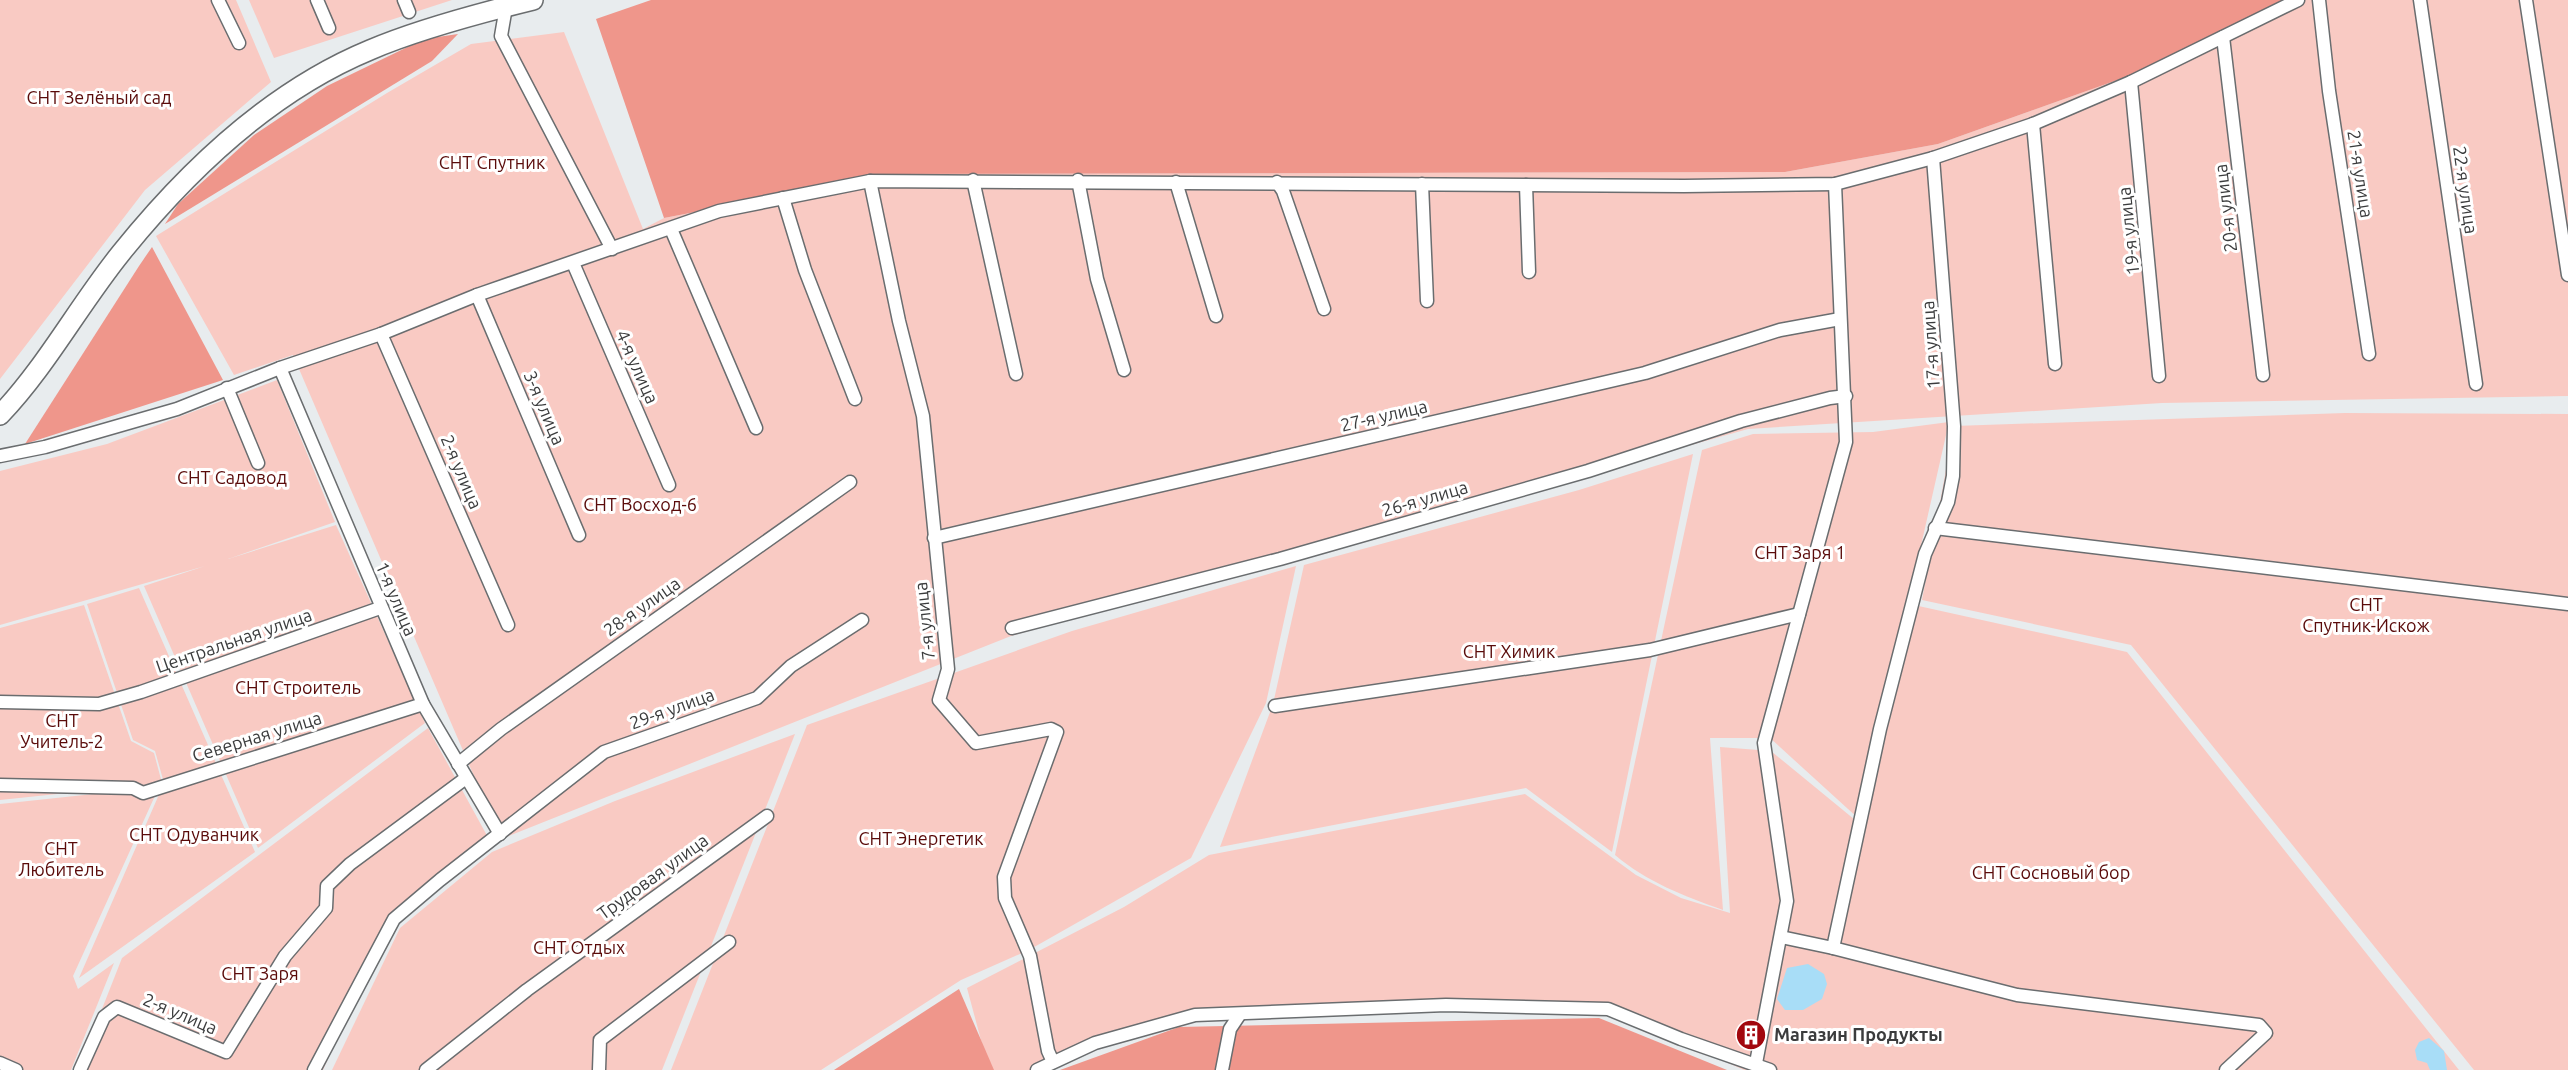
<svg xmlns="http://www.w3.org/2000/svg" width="2568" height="1070" viewBox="0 0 2568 1070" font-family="Ubuntu,sans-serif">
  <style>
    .green { fill: #f9cac3 }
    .forest { fill: #ef968b }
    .water { fill: #a8ddf7 }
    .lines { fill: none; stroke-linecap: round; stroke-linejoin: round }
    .street-casing { stroke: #6a6d6f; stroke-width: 15 }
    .primary-casing { stroke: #6a6d6f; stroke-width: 22 }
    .street { stroke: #fff; stroke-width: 12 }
    .primary { stroke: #fff; stroke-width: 19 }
    .labels { text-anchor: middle; stroke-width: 6; stroke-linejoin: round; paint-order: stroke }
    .park-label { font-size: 18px; fill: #5a0b0a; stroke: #fff }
    .street-label { font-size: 18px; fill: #3b3c3d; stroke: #fff }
    .poi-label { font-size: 18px; font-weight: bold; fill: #3b3c3d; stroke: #fff; text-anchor: start }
  </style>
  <rect width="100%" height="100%" fill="#e8ecee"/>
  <g class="green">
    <path d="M0 0H236L271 82 145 190 0 379Z"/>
    <path d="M249 0H452L274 58Z"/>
    <path d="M2285 0H2568V396L2162 403 1748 429 1011 636 501 839 293 355 234 375 156 236 387 93 471 44 564 32 643 229 664 218 892 174 1785 172 1938 144 2137 73Z"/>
    <path d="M277 380 335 522 228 559 336 525 425 723 258 848 144 586 205 566 0 625V471L107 444Z"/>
    <path d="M2345 413 2568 414V1070H2474L2131 645 1922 600 1954 426Z"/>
    <path d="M1949 422 1859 819 1770 738H1710L1723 910C1684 896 1647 882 1615 855L1702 450 1753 434 1873 432Z"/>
    <path d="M1693 454 1612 852 1526 788 1220 847 1273 704 1304 565 1579 490Z"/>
    <path d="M1296 566 1266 703 1191 858 1029 950 961 980 821 1070H671L807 725 1072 631Z"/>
    <path d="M139 588 255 852 79 978 164 783 155 751 133 740 87 604Z"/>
    <path d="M84 605 131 741 154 753 162 783 0 800V628Z"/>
    <path d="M1914 605 2127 652 2459 1070H1744L1611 1011 1189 1010 1041 1070H989L967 988 1124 907 1209 855 1525 794 1636 875 1681 898 1730 913 1720 747 1771 751 1860 824Z"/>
    <path d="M428 728 490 841 383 932 323 1070H78L122 958Z"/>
    <path d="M795 734 662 1070H332L400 928 492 852 615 801Z"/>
    <path d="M159 787 73 976 78 989 114 963 71 1070H0V804Z"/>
  </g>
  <g class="forest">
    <path d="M651 0H2285L2137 73 1938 144 1785 172 893 174 664 218 596 19Z"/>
    <path d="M458 34 432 61 165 224 178 204 254 135 327 86 424 39Z"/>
    <path d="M152 247 223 380 25 444 139 266Z"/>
    <path d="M959 989 994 1070H834Z"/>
    <path d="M1599 1018 1727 1070H1060L1179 1027Z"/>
  </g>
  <g class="water">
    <path d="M1808 964 1824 974 1827 984 1822 999 1803 1010H1785L1777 999 1787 968Z"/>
    <path d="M2429 1038 2444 1051 2447 1070H2430L2427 1063 2417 1060 2415 1050 2419 1042Z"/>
  </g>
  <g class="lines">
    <g class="street-casing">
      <g id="street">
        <path d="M218 0 239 43"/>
        <path d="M317 0 329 28"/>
        <path d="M404 0 409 12"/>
        <path d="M2319 0 2329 91 2369 354"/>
        <path d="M2420 0 2476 384"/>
        <path d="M2526 0 2568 275"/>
        <path d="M506 7 501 36 612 249"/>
        <path d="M2223 37 2263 375"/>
        <path d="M2131 82 2159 376"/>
        <path d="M2033 124 2055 364"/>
        <path d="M973 180 1016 374"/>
        <path d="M1078 180 1097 279 1124 370"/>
        <path d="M870 181 899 321 923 416 948 669 939 700 976 743 1051 729 1057 732 1004 877 1005 898 1030 956 1048 1051 1053 1062"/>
        <path d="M1176 182 1216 316"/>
        <path d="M1277 182 1283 191 1324 309"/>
        <path d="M1422 184 1427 301"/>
        <path d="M1526 185 1529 272"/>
        <path d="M783 198 805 270 855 399"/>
        <path d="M671 229 756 428"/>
        <path d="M573 263 669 485"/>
        <path d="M477 295 579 535"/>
        <path d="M381 334 508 625"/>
        <path d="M280 368 423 704 500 834"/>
        <path d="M227 388 258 463"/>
        <path d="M0 456 45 447 177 409 280 368 381 334 477 295 719 211 870 181 1684 186 1835 184 1933 158 2033 124 2131 82 2298 0"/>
        <path d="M1935 528 2568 604"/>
        <path d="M934 538 1645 373 1780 330 1840 319"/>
        <path d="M1012 628 1280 559 1588 471 1741 421 1830 398 1846 396"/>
        <path d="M0 702 99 704 141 692 380 608"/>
        <path d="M1275 706 1650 650 1799 614"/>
        <path d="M458 764 501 729 850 482"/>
        <path d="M0 785 133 788 143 793 423 704"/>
        <path d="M1781 937 1833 948 1880 729 1925 554 1948 502 1953 476 1954 426 1933 158"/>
        <path d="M1833 948 2017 995 2259 1025 2266 1033 2226 1070"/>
        <path d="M0 1063 16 1070"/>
        <path d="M1756 1063 1787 901 1764 743 1846 442 1835 184"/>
        <path d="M80 1070 104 1017 117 1007 226 1052 285 956 326 908 327 886 350 864 466 778"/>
        <path d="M314 1070 394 919 440 880 604 752 757 698 791 666 862 620"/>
        <path d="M426 1070 527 990 767 816"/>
        <path d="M599 1070 600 1040 729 942"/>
        <path d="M1037 1070 1095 1043 1195 1015 1446 1005 1608 1009 1681 1039 1770 1070"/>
        <path d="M1222 1070 1230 1029 1240 1014"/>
      </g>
    </g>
    <g class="primary-casing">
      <path id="primary" d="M0 415C46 367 79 305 121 253 187 171 271 91 370 50 419 29 480 13 533 0"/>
    </g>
    <use href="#street" class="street"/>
    <use href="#primary" class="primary"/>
  </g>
  <defs>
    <g id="building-disc" transform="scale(1.575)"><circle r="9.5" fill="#a2070e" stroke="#fff"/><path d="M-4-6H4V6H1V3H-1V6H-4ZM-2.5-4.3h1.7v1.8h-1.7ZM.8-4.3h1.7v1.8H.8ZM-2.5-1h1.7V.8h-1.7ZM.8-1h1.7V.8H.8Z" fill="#fff"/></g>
  </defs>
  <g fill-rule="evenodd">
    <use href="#building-disc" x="1751" y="1035"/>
  </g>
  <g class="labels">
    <g class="park-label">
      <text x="99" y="104">СНТ Зелёный сад</text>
      <text x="492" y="169">СНТ Спутник</text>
      <text x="232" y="484">СНТ Садовод</text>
      <text x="640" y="511">СНТ Восход-6</text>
      <text x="1800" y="559">СНТ Заря 1</text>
      <text x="2366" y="611">СНТ<tspan x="2366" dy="21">Спутник-Искож</tspan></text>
      <text x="1509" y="658">СНТ Химик</text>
      <text x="298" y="694">СНТ Строитель</text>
      <text x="62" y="727">СНТ<tspan x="62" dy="21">Учитель-2</tspan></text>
      <text x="194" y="841">СНТ Одуванчик</text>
      <text x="921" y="845">СНТ Энергетик</text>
      <text x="61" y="855">СНТ<tspan x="61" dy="21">Любитель</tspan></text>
      <text x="2051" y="879">СНТ Сосновый бор</text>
      <text x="579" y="954">СНТ Отдых</text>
      <text x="260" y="980">СНТ Заря</text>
    </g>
    <g class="street-label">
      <text transform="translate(2360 174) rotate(81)" y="6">21-я улица</text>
      <text transform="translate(2465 190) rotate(82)" y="6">22-я улица</text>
      <text transform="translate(2226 208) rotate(-97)" y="6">20-я улица</text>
      <text transform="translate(2129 231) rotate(-96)" y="6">19-я улица</text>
      <text transform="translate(1931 345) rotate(-94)" y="6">17-я улица</text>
      <text transform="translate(637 367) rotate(66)" y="6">4-я улица</text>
      <text transform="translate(544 408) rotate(67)" y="6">3-я улица</text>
      <text transform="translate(1384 416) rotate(-13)" y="6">27-я улица</text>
      <text transform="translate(461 472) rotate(67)" y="6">2-я улица</text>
      <text transform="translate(1425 499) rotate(-16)" y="6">26-я улица</text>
      <text transform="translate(396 599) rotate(67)" y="6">1-я улица</text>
      <text transform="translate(642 607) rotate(-35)" y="6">28-я улица</text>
      <text transform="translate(925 621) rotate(-96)" y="6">7-я улица</text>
      <text transform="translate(234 641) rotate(-19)" y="6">Центральная улица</text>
      <text transform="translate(672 709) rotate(-20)" y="6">29-я улица</text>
      <text transform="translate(257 737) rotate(-17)" y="6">Северная улица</text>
      <text transform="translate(653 877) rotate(-36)" y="6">Трудовая улица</text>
      <text transform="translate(180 1014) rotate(23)" y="6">2-я улица</text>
    </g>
    <g class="poi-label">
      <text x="1774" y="1041">Магазин Продукты</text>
    </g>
  </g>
</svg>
